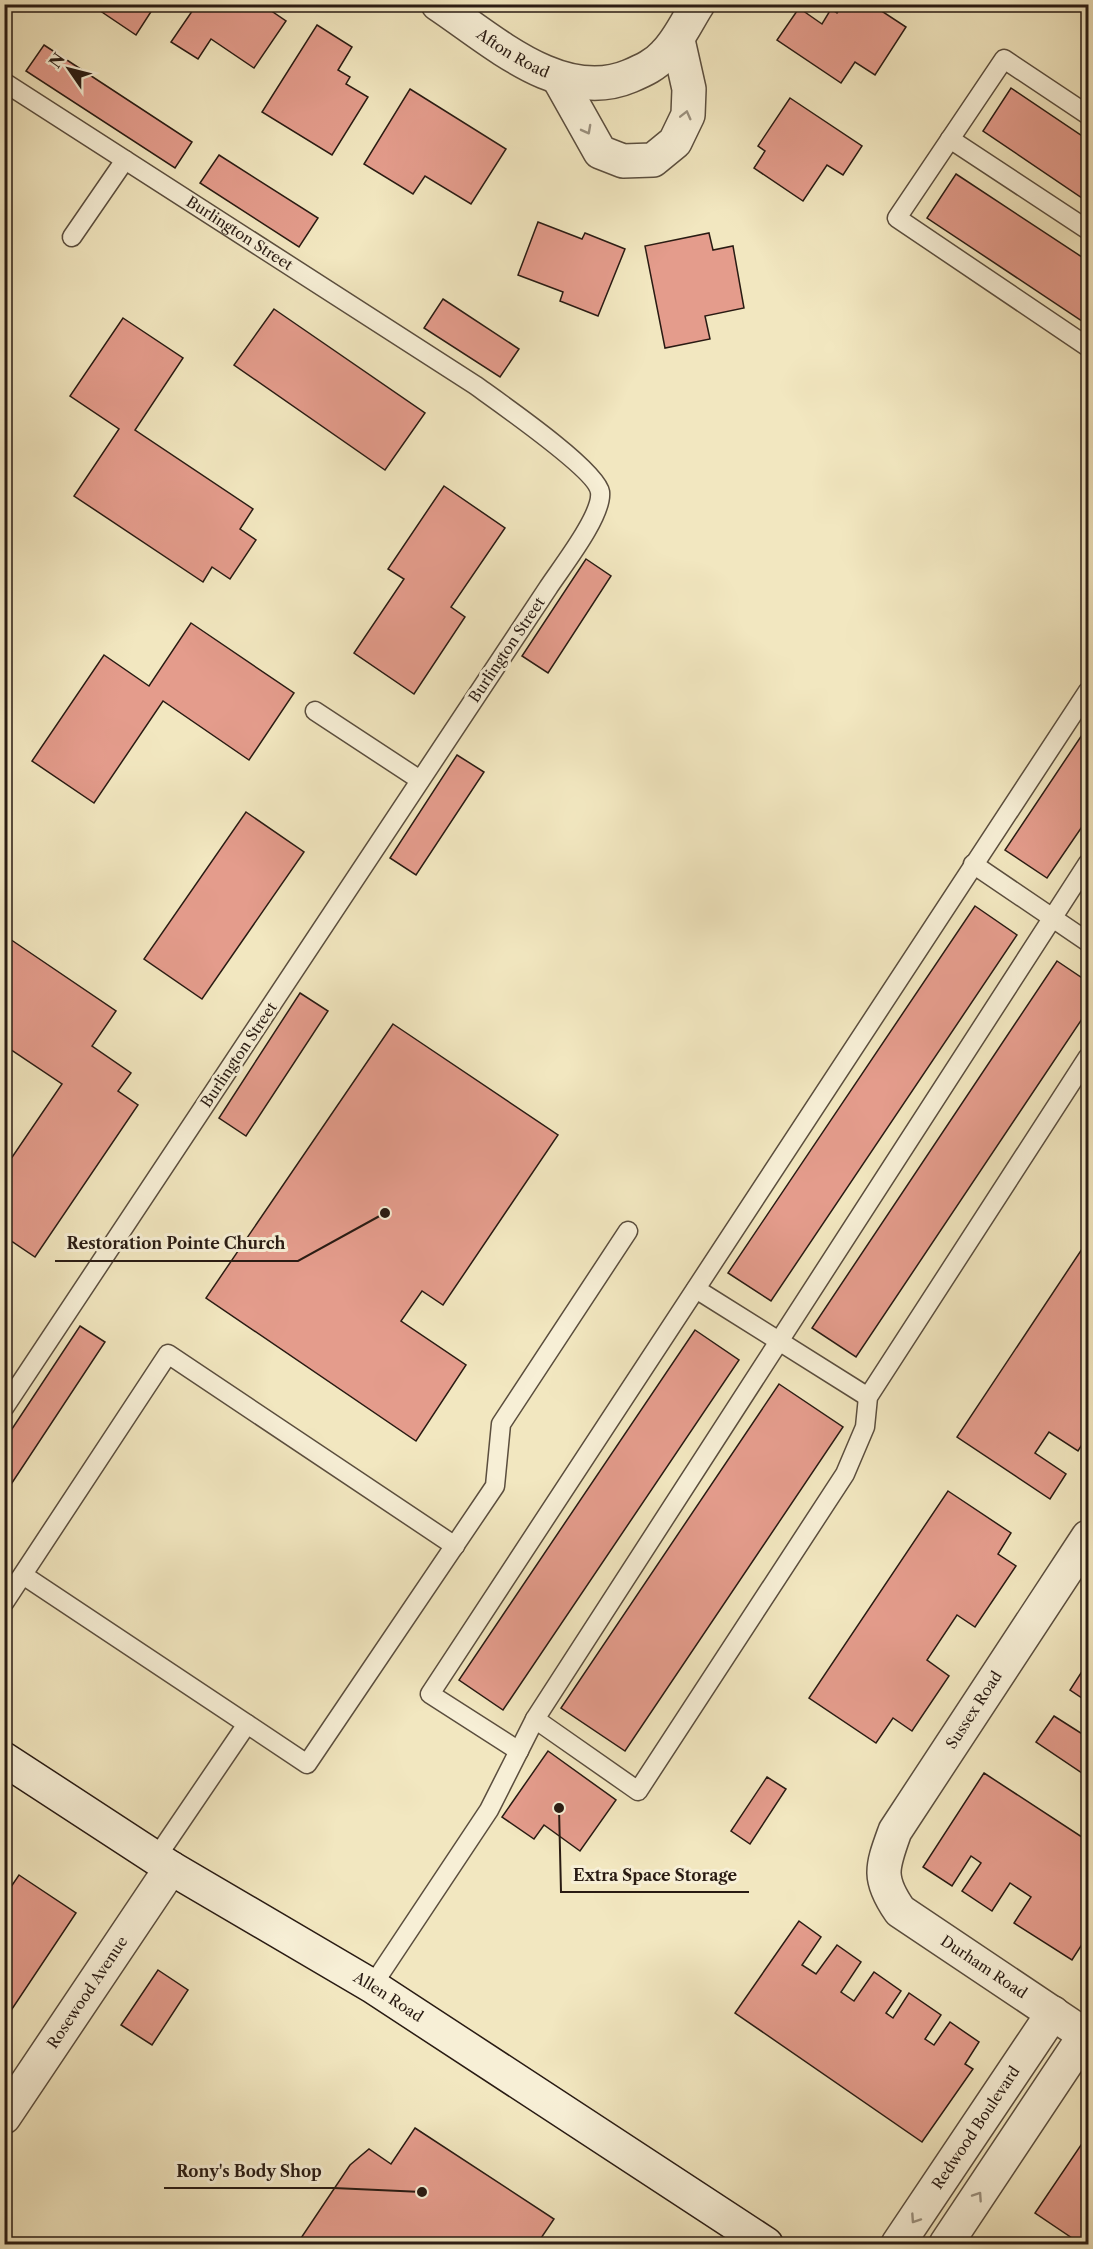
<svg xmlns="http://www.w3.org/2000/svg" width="1093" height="2249" viewBox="0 0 1093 2249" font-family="'Libre Caslon Text',serif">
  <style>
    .building { fill: #e49c8c; stroke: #291b13; stroke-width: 1.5 }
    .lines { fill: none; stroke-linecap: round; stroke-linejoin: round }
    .lane-casing { stroke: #5b4e3e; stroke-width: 21 }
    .street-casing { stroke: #5b4e3e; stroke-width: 36 }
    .secondary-casing { stroke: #291b13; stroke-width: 36 }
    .lane { stroke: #f7efd6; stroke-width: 18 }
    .street { stroke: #f7efd6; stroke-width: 33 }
    .secondary { stroke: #f7efd6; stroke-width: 33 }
    .oneway { stroke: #9a907e }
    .labels { text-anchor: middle; stroke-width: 6; stroke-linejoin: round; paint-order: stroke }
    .street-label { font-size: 15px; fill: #291b13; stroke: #f7efd6 }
    .leader { fill: none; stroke: #291b13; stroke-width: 2 }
    .callout-dot { fill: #291b13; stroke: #f7efd6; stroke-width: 2 }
    .callout-label { font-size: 16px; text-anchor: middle; font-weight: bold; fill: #291b13; stroke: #f7efd6; stroke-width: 6; stroke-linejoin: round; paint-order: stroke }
  </style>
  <rect width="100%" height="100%" fill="#f2e7c0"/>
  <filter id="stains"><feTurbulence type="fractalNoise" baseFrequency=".00333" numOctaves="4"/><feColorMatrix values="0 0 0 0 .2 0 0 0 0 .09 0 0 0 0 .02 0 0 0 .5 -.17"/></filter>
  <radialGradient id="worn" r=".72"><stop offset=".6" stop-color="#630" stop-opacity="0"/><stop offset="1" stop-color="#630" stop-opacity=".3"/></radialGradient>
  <g class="building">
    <path d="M90 4H156L136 35Z"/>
    <path d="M197 4H261L286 21 254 68 211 39 198 59 171 42Z"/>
    <path d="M843 4H871L906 27 875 75 855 62 841 83 777 40 799 8 822 24 831 9 837 13Z"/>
    <path d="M317 25 352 47 338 70 350 77 346 84 368 97 332 155 262 112Z"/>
    <path d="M44 45 192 142 175 168 26 71Z"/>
    <path d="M1011 88 1088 140V202L983 131Z"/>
    <path d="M410 89 506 149 471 204 425 176 413 194 364 164Z"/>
    <path d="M790 98 862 146 843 175 827 165 803 201 754 168 765 151 758 146Z"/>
    <path d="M219 155 318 218 299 247 200 183Z"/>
    <path d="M956 174 1088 261V325L927 218Z"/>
    <path d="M538 222 582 239 585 233 625 249 598 316 560 301 563 292 518 275Z"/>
    <path d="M709 233 713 250 733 246 744 308 705 316 710 339 665 348 645 246Z"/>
    <path d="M443 299 519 349 500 377 424 328Z"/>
    <path d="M274 309 425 413 385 470 234 365Z"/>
    <path d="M123 318 183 358 135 430 253 509 240 529 256 540 230 579 212 567 203 582 74 496 119 429 70 396Z"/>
    <path d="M444 486 505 528 451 607 465 617 414 694 354 653 404 579 388 569Z"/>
    <path d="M586 559 611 576 548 673 522 656Z"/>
    <path d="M191 623 294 693 249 760 163 701 94 803 32 761 104 655 149 686Z"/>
    <path d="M1088 726V818L1047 878 1005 850Z"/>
    <path d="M457 755 484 772 416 875 390 858Z"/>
    <path d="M246 812 304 852 202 999 144 959Z"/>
    <path d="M975 906 1017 935 771 1301 728 1273Z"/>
    <path d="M4 935 116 1011 92 1046 131 1073 118 1091 138 1105 35 1257 4 1236V1169L62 1084 4 1045Z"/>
    <path d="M1057 961 1088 982V1010L856 1357 812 1328Z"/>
    <path d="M300 993 328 1011 246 1136 219 1118Z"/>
    <path d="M393 1024 558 1135 443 1305 422 1291 401 1321 466 1365 416 1441 206 1298Z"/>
    <path d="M1088 1240V1435L1078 1451 1049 1432 1035 1453 1066 1474 1050 1499 957 1437Z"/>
    <path d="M80 1326 105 1342 4 1495V1441Z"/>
    <path d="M695 1330 739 1360 503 1710 459 1680Z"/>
    <path d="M779 1384 843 1427 625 1751 561 1708Z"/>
    <path d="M948 1491 1011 1533 998 1554 1016 1566 975 1627 957 1615 927 1660 949 1676 912 1731 893 1718 876 1743 809 1698Z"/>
    <path d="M1088 1662V1702L1070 1690Z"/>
    <path d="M1054 1716 1087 1737 1088 1734V1777L1036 1742Z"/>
    <path d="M548 1751 616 1800 580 1851 544 1825 534 1839 502 1817Z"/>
    <path d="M984 1773 1088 1841V1935L1072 1960 1014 1923 1031 1897 1010 1883 992 1911 962 1891 981 1863 971 1856 952 1886 923 1867Z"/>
    <path d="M767 1777 786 1789 750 1844 731 1831Z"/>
    <path d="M19 1875 76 1913 4 2021V1897Z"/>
    <path d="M799 1921 821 1937 802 1965 816 1974 837 1945 861 1962 841 1992 854 2001 874 1972 901 1991 886 2013 893 2018 909 1993 941 2015 925 2039 934 2045 950 2022 979 2042 965 2064 973 2069 922 2142 735 2013Z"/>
    <path d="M158 1970 188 1990 152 2045 121 2025Z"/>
    <path d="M415 2128 554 2219 537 2244H297L350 2165 369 2149 391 2164Z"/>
    <path d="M1083 2142 1088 2146V2244H1081L1035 2213Z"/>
  </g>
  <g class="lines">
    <g class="lane-casing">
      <g id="lane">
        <path id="s1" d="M4 82 475 385C497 401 597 470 600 492 603 515 561 568 548 588L4 1408"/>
        <path d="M1088 115 1004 59 897 218 1088 347"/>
        <path d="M950 139 1088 230"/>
        <path d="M72 237 125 160"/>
        <path d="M315 711 420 780"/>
        <path d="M973 864 1088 942"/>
        <path d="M696 1289 868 1397"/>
        <path d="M23 1575 247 1724"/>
        <path d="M4 1603 168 1354 455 1546"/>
        <path d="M535 1719 638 1791 845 1474 865 1427 868 1397 1088 1057"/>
        <path d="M519 1751 430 1694 1088 691"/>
        <path d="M156 1858 247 1724 307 1764 495 1486 501 1424 628 1231"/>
        <path d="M372 1986 489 1810 535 1719 1088 863"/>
      </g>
    </g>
    <g class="street-casing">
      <g id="street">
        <path id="s2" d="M438 4C492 40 562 105 630 76 644 70 655 65 665 54 679 40 687 21 698 4"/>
        <path d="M559 79 600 152 623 161 653 160 675 142 688 115 689 89 678 40"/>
        <path id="s3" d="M1088 1537 895 1831C882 1867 877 1878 900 1911L1088 2037"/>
        <path id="s4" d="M4 2117 171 1868"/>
        <path id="s5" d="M898 2244 1053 2013"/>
        <path d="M946 2244 1085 2035"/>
      </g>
    </g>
    <g class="secondary-casing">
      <g id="secondary">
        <path id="s6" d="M4 1759 171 1868 372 1986 766 2244"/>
      </g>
    </g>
    <use href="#lane" class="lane"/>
    <use href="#street" class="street"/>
    <use href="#secondary" class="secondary"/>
  </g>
  <defs><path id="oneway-chevron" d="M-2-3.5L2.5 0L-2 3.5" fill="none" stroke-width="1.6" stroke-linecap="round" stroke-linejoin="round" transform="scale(1.5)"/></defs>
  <g class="oneway">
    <use href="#oneway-chevron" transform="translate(686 115) rotate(-76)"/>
    <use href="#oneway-chevron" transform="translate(587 130) rotate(62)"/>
    <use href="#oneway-chevron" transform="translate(978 2196) rotate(-56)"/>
    <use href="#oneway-chevron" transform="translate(915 2219) rotate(124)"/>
  </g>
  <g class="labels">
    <g class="street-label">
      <text dy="5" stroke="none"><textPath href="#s2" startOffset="90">Afton Road</textPath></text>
      <text dy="5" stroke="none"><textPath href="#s1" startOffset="280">Burlington Street</textPath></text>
      <text transform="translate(507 650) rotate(-56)" y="5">Burlington Street</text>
      <text transform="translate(239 1055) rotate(-56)" y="5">Burlington Street</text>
      <text transform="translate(974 1710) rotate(-57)" y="5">Sussex Road</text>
      <text dy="5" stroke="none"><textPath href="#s3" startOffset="538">Durham Road</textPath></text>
      <text dy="5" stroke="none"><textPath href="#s4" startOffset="150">Rosewood Avenue</textPath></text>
      <text dy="5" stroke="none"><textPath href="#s6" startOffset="452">Allen Road</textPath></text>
      <text dy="5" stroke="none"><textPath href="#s5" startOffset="140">Redwood Boulevard</textPath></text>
    </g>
  </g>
  <path class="leader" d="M385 1213L298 1261H55M559 1808L561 1892H749M422 2192L334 2188H164"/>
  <g class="callout-dot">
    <circle cx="385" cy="1213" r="6"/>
    <circle cx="559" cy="1808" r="6"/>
    <circle cx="422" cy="2192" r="6"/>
  </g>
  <g class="callout-label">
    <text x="176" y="1249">Restoration Pointe Church</text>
    <text x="655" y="1881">Extra Space Storage</text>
    <text x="249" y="2177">Rony's Body Shop</text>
  </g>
  <rect width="1093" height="2249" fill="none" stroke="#f2e7c0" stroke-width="24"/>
  <rect x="6" y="6" width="1081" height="2237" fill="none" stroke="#291b13" stroke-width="3"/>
  <rect x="12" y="12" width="1069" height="2225" fill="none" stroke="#291b13" stroke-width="1.5"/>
  <g transform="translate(69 69) rotate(305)" stroke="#f7efd6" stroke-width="4.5" paint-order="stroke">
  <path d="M0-4.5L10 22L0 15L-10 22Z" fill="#291b13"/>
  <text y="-9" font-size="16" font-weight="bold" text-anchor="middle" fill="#291b13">N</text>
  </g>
  <rect width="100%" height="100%" filter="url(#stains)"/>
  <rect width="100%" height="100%" fill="url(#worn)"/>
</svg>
